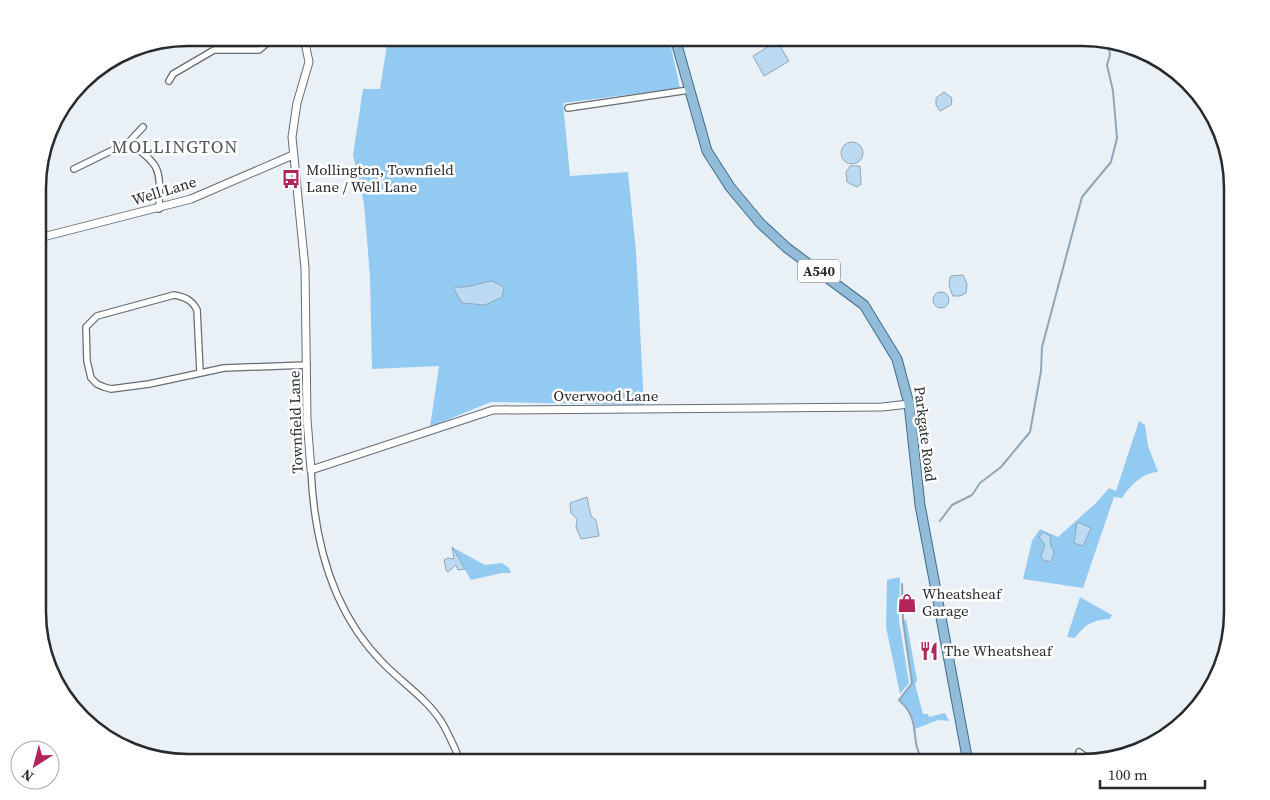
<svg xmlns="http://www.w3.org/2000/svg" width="1270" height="800" viewBox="0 0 1270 800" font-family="'Source Serif 4',serif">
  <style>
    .green { fill: #93caf2; fill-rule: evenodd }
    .water { fill: #bcdbf2; stroke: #90a6b7 }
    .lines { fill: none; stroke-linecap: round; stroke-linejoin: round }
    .stream { stroke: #90a6b7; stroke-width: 2 }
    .minor-casing { stroke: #676d72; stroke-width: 8 }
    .tertiary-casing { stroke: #676d72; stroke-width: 9 }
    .primary-casing { stroke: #3f6d8d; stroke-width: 11 }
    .minor { stroke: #fff; stroke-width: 5.5 }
    .tertiary { stroke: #fff; stroke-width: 7 }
    .primary { stroke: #93bcd9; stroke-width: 9 }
    .labels { text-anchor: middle; stroke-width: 5; stroke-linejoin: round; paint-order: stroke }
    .shield { fill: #fff; stroke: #686b6c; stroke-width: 1 }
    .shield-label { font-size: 14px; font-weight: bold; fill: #282b2d }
    .poi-label { font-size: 15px; fill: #282b2d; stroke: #fff; text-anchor: start }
    .street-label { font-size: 15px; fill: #282b2d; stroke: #fff }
    .quarter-label { font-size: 18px; letter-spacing: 1px; fill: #50565b; stroke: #fff }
    .rim { fill: none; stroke: #282b2d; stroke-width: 2.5 }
  </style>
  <rect width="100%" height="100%" fill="#e9f1f7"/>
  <g class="green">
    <path d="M388 38H669L680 88 563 103 570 176 628 172 636 252 644 405 491 402 430 427 439 366 372 369 370 276 364 204 353 155 363 89H380ZM474 286 486 305 466 304 460 287Z"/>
    <path d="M1139 421 1145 425 1148 446 1158 472C1143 472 1129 487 1122 498L1114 497 1083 588 1023 579 1032 541 1040 529 1058 537 1097 502 1109 488 1116 491Z"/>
    <path d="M452 547 485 565 502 563 509 568 511 573H502L471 580Z"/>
    <path d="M900 577 899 620 909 683 900 694 886 627 887 580Z"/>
    <path d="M1080 597 1112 615 1110 619C1093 620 1085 624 1075 638L1067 637Z"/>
    <path d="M906 619 917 680 915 684 923 714H928L929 717 945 713 949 721 938 720 915 729C914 716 910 709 899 700L912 683 903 621Z"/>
  </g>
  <g class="water">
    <path d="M777 41 789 61 764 76 753 56Z"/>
    <path d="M944 92 952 98 951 105 940 111 936 105V98Z"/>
    <circle cx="852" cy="153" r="11"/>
    <path d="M850 166H860L861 184 857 187 847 182 846 172Z"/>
    <path d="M963 275 967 284 966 293 960 296H953C950 289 947 283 951 276Z"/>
    <path d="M492 281 504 287 502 297 485 305 462 303 454 289 455 287C469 288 479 283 492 281Z"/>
    <circle cx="941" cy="300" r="8"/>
    <path d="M587 497 591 516 596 520 599 536 581 539 576 527 577 519 571 513 570 503Z"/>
    <path d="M1077 522 1091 528 1083 546 1074 543Z"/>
    <path d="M1043 532 1050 536 1051 547 1053 548 1054 555 1050 562 1043 560 1041 556 1045 545 1039 537Z"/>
    <path d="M452 547 465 569 458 570 456 565 448 572 446 570 444 560 448 558 454 559Z"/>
  </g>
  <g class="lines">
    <g class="stream">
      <path d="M940 521 952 505 972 495 980 483 1001 467 1030 432 1041 371 1042 347 1082 197 1111 162 1117 138 1113 91 1107 65 1110 55 1108 42"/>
      <path d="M902 584 903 621 912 683 899 700C924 722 907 742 925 762"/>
    </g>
    <g class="minor-casing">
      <g id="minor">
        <path d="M169 81 173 74 214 50H259L273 38"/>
        <path d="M568 108 689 90"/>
        <path d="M143 127 129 142C162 168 160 167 159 209"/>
        <path d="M74 169 129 142"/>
        <path d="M200 372 197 310C192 300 185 297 174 295L97 316 86 327 87 361 91 378 97 384 104 387 111 389 149 384 224 368 307 365"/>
        <path d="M311 470C314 540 332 611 382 662 401 682 426 698 441 721 449 734 455 749 461 762"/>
        <path d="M1079 752 1093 762"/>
      </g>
    </g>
    <g class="tertiary-casing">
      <g id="tertiary">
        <path d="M304 38 309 62 297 103 292 137 305 268 307 419 311 470 493 410 882 407 909 404"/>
        <path d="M39 238 191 199 293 155"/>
      </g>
    </g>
    <g class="primary-casing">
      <path id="primary" d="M675 38 707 151 730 187 760 223 787 248 864 305 897 359 909 404 920 505 968 762"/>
    </g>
    <use href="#minor" class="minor"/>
    <use href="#tertiary" class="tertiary"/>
    <use href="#primary" class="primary"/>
  </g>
  <defs>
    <g id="bus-bare" transform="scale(1.5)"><path d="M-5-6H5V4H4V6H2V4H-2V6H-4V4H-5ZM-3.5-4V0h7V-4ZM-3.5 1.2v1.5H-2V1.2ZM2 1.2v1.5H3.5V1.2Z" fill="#b2245a" stroke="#fff" stroke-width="2.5" paint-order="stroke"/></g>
    <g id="shop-bare" transform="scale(1.5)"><path d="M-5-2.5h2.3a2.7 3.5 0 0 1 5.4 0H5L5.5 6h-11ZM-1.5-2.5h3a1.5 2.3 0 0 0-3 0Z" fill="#b2245a" stroke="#fff" stroke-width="2.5" paint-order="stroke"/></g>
    <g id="restaurant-bare" transform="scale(1.5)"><path d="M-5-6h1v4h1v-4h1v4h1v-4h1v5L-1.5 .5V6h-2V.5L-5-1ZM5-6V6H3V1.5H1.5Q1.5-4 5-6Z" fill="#b2245a" stroke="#fff" stroke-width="2.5" paint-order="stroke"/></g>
  </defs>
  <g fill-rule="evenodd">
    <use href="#bus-bare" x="291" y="179"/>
    <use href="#shop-bare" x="907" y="603"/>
    <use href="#restaurant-bare" x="929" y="651"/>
  </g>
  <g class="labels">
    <rect class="shield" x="798" y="259.5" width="42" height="23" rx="4"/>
    <g class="shield-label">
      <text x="819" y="276">A540</text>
    </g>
    <g class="poi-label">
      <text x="306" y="175">Mollington, Townfield<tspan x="306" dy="17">Lane / Well Lane</tspan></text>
      <text x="922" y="599">Wheatsheaf<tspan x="922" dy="17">Garage</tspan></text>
      <text x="944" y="656">The Wheatsheaf</text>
    </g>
    <g class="street-label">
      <text transform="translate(164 191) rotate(-17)" y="5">Well Lane</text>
      <text x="606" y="401">Overwood Lane</text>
      <text transform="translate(296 422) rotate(-92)" y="5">Townfield Lane</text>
      <text transform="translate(925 434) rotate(83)" y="5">Parkgate Road</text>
    </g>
    <g class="quarter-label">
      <text x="175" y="153">MOLLINGTON</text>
    </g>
  </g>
  <path d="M0 0H1270V800H0ZM188 46H1082A142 142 0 0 1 1224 188V612A142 142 0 0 1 1082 754H188A142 142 0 0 1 46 612V188A142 142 0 0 1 188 46Z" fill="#fff" fill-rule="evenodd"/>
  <path class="rim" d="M188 46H1082A142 142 0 0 1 1224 188V612A142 142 0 0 1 1082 754H188A142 142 0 0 1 46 612V188A142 142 0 0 1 188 46Z"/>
  <g transform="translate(35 765) rotate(216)"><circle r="24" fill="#ffffff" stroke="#a9aaab"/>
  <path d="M0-4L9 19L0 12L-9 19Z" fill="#b2245a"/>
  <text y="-8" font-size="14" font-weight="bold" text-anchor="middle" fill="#282b2d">N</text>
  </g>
  <path d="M1100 780v8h105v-8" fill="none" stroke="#282b2d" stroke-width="2.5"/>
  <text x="1108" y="780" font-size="15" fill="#282b2d" stroke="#ffffff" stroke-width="4" paint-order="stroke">100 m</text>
</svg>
